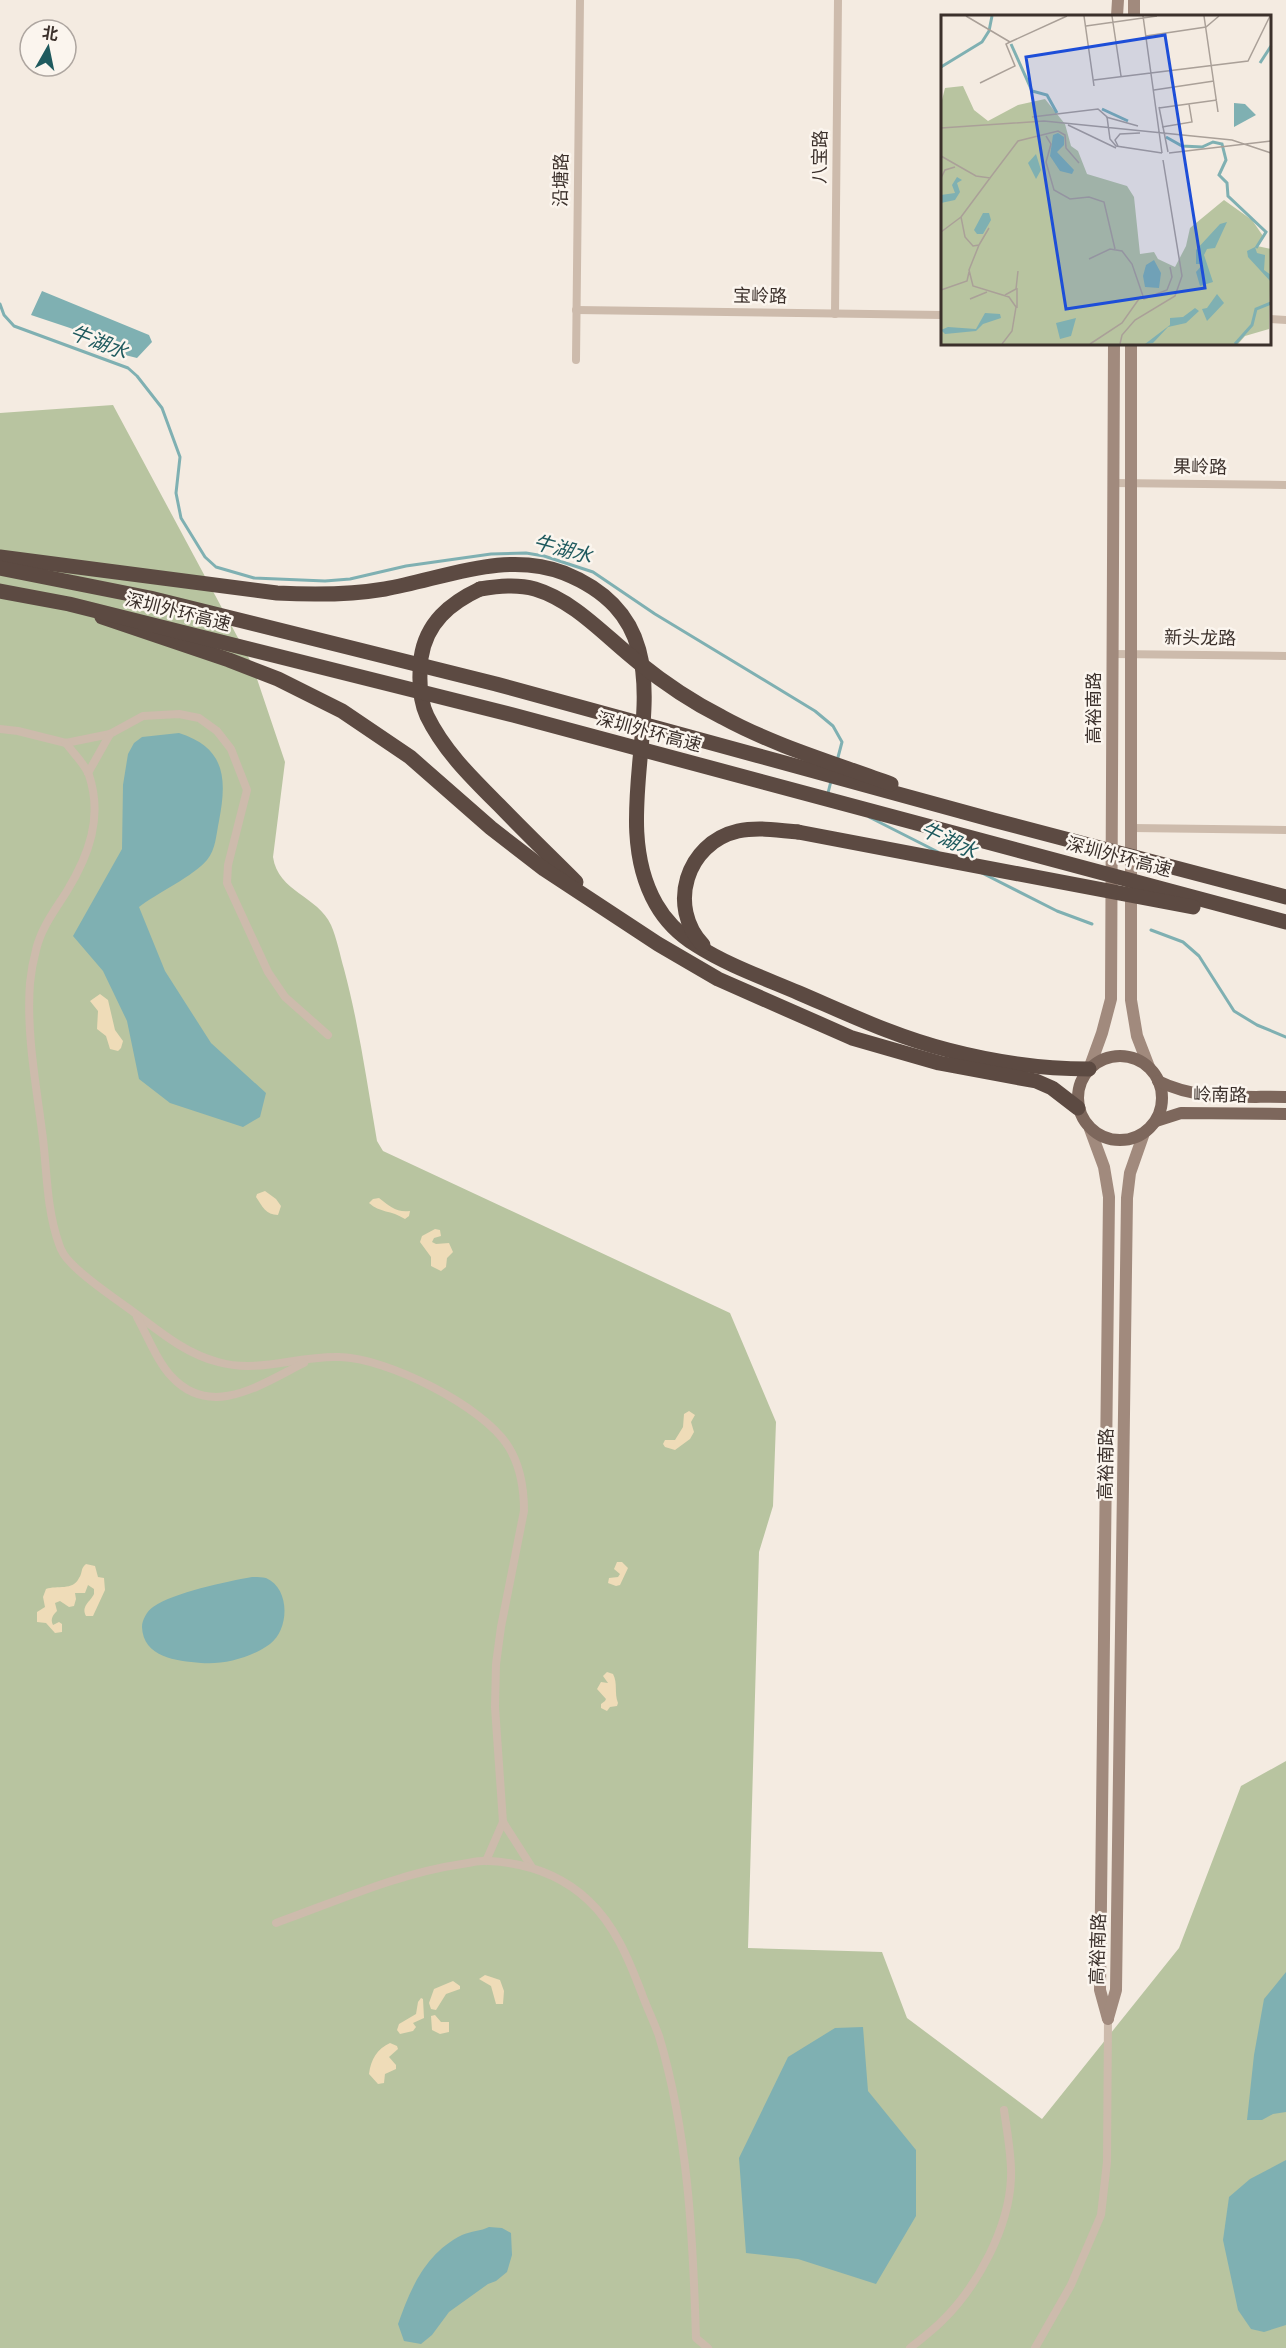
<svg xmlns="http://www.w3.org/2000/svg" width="1286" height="2348" viewBox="0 0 1286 2348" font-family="'Roboto Condensed','Noto Sans SC',sans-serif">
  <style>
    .green { fill: #b8c4a0 }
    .sand { fill: #efdcb8 }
    .water { fill: #7fb0b2 }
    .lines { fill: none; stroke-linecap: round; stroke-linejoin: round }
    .stream { stroke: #7fb0b2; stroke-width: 3 }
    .street { stroke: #cdbbac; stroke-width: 8 }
    .secondary { stroke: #a18a7d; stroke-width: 12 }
    .primary { stroke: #7d675c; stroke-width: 12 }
    .highway { stroke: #5c4a42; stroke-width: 15 }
    .highway-bridge { stroke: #5c4a42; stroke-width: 15 }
    .labels { text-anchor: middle; stroke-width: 5; stroke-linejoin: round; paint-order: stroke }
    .street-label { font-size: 18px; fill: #3b302b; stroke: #fbf5ee }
    .water-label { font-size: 20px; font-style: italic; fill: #1f5a5e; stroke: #fbf5ee }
    .inset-river { fill: none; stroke: #7fb0b2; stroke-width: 3 }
    .inset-road { fill: none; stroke: #aaa098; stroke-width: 1.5 }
    .view { fill: #1d4ed8; fill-opacity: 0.15; stroke: #1d4ed8; stroke-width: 3 }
    .inset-edge { fill: none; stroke: #3b302b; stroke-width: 3 }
  </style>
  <rect width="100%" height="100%" fill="#f4ebe1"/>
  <path class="green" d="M113 405 252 664 285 762 273 857C278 892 318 896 331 925 337 939 340 955 344 969 359 1025 367 1083 377 1141L383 1151 730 1313 776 1422 773 1506 759 1552 748 1948 882 1952 907 2018 1042 2119 1179 1948 1241 1786 1286 1761V2348H0V413Z"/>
  <g class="sand">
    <path d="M100 994 108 1000 115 1030 123 1041 121 1048 118 1051 110 1049 106 1036 97 1029 98 1011 90 1001Z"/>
    <path d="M265 1191 276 1199 281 1206 278 1215C266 1215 262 1206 256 1197L257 1194Z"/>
    <path d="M379 1198C389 1206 397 1213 410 1211L409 1216 405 1219C391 1210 380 1213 369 1203L373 1199Z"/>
    <path d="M435 1229 440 1230 441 1236 434 1238 432 1242 436 1244 449 1243 453 1252 447 1258 446 1267 441 1271 431 1266V1257L420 1242 422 1236Z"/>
    <path d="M689 1411 695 1415 691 1422 694 1432 690 1439 675 1450 665 1447 663 1444 665 1440H675L683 1427 684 1414Z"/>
    <path d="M617 1562H622L628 1568 620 1585 616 1586 608 1583 609 1578 618 1577 620 1574 614 1569Z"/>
    <path d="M86 1564 95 1566 98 1577 104 1578 105 1590 93 1616H86C81 1606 90 1602 94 1594V1589L88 1585 85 1593H75L76 1599 74 1606 69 1607 60 1601 55 1603 57 1611C53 1615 50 1619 53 1625L59 1622 62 1624V1632L55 1633 46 1623 37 1622V1612L45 1607 43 1597 46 1589C57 1585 73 1591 79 1578 83 1572 80 1569 86 1564Z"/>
    <path d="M607 1672 613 1674C618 1683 614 1693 618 1703L617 1706 610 1707 607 1711 601 1708V1704L605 1701 606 1699 597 1689 601 1682 608 1683 603 1676Z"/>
    <path d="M485 1975 500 1980 504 1991 503 2004H496L491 1986 479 1979Z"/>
    <path d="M453 1981 460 1986V1989L446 1994 436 2010 431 2009 429 2003 434 1989Z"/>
    <path d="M421 1998 423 1999 424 2018 413 2023 416 2027 413 2031 400 2034 397 2030 399 2024 416 2014 418 2002Z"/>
    <path d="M435 2015 441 2022H449V2032L440 2034 432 2030 431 2016Z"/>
    <path d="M390 2043 397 2046 398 2049 389 2057 396 2065V2069L385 2074 384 2083 378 2084 369 2074C371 2059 377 2049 390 2043Z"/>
  </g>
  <g class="water">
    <path d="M42 291 149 335 152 342 137 358 125 355 105 342 76 330 31 315Z"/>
    <path d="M179 733C226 748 227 779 219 821 216 835 216 849 207 860 195 875 156 894 139 907L165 971 211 1043 266 1093 260 1117 243 1127 170 1103 139 1079 127 1021 103 971 73 936 122 849 123 785 128 754 134 743 142 737Z"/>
    <path d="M252 1577C256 1577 262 1577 266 1578 291 1589 289 1630 270 1644 251 1658 223 1665 201 1663 176 1661 143 1657 142 1627 142 1620 147 1611 153 1607 175 1592 225 1582 252 1577Z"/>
    <path d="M1286 1972V2112L1273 2114 1262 2120H1247L1254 2055 1264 1999Z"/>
    <path d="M863 2027 868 2091 916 2150V2216L876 2284 798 2259 746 2253 739 2158 788 2057 835 2028Z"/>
    <path d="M1286 2160V2325L1264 2332 1251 2329 1238 2310 1223 2240 1229 2197 1250 2179Z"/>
    <path d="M489 2227 502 2228 511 2233 512 2255 507 2272 496 2281 488 2284 449 2312 432 2335 421 2344 404 2341 398 2324C411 2287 426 2253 462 2235 471 2231 481 2231 489 2227Z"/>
  </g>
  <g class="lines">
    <g class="stream">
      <path d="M0 304 4 315 14 326 128 368 137 376 162 408 180 457 176 493 181 518 205 557 216 567 254 578 325 581 350 579 406 566 491 554 526 553 544 556 593 572 655 614 815 711 833 726 842 742 837 761"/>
      <path d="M829 794 828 793 831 781"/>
      <path d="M869 817 938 852"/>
      <path d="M982 873 1057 911 1092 924"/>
      <path d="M1151 930 1183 942 1199 956 1234 1011 1257 1025 1286 1037"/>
    </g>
    <g class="street">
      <path d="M576 310 942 315"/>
      <path d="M835 314 838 0"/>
      <path d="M1270 319 1286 320"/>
      <path d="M576 360 580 0"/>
      <path d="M1113 483 1286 485"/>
      <path d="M1113 654 1286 656"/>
      <path d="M0 729 18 731 66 743 110 734 143 716 179 714 199 718 217 731 231 749 247 790 228 865 227 883 268 972 285 997 328 1035"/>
      <path d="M66 743C73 753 85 764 89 775 103 817 89 855 67 891 55 910 41 928 36 950 33 961 31 973 30 983 26 1035 37 1089 43 1139 47 1174 47 1211 59 1244 61 1251 66 1258 71 1263 87 1280 109 1294 128 1308 157 1329 183 1353 218 1362 260 1374 298 1355 340 1357 387 1358 483 1406 508 1446 521 1466 524 1488 524 1511L501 1627 496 1664 495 1707 503 1822 531 1866"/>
      <path d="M88 773 110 734"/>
      <path d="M1132 828 1286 830"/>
      <path d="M137 1317C147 1335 158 1363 172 1377 212 1420 263 1383 304 1363"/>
      <path d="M486 1861 503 1822"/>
      <path d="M276 1923C335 1902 399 1873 462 1864 470 1863 480 1860 489 1861 526 1863 560 1874 588 1900 615 1925 629 1960 642 1994 647 2008 654 2022 659 2036 688 2133 693 2237 696 2338L708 2348"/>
      <path d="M910 2348C921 2339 932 2331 942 2321 977 2287 1009 2228 1011 2178 1012 2156 1007 2132 1004 2110"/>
      <path d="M1035 2348 1071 2285 1101 2215 1107 2162 1108 2019"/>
    </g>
    <g class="secondary">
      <path d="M1117 16 1118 0"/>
      <path d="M1134 16V0"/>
      <path d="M1131 344V1000L1137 1036 1149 1067"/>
      <path d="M1089 1069 1102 1033 1111 999 1114 344"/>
      <path d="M1090 1129 1104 1167 1109 1197 1100 1990 1108 2019"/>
      <path d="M1108 2018 1116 1990 1127 1198 1130 1173 1144 1133"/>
    </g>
    <g class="primary">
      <circle cx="1120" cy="1098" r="42"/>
      <path d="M1158 1081C1198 1101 1242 1096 1286 1097"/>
      <path d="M1156 1121 1181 1113 1286 1114"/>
    </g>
    <g class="highway">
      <path d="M0 557 277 593C313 595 349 595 385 589 443 579 505 550 564 573 716 634 593 794 656 904 665 920 680 935 696 945 727 965 764 978 799 993 848 1014 896 1037 948 1050 994 1062 1041 1069 1089 1069"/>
      <path d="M480 589C450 603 426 623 421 658 419 677 419 699 427 716 444 751 472 778 499 805 524 831 550 856 576 882"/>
      <path d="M102 617 229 660 278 679 342 711 410 757 491 828 544 869 658 944 718 979 852 1038 939 1063 1036 1081 1052 1088 1078 1108"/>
      <path d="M703 945C667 907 686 843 738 831 757 827 779 830 798 832"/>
    </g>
    <g class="highway-bridge">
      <path d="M0 568 150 598 496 684 993 820 1286 897"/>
      <path d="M480 589C499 586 517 584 535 589 575 601 606 637 638 662 664 683 692 702 722 717 775 746 834 763 891 784"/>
      <path d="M0 591 69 604 513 715 1286 922"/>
      <path d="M798 832 1193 907"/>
    </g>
  </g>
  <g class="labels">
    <g class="street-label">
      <text transform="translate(820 157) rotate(-89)" y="6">八宝路</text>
      <text transform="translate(561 180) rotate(-89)" y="6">沿塘路</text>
      <text transform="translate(760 296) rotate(1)" y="6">宝岭路</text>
      <text transform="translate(1200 467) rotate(1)" y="6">果岭路</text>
      <text transform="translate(178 612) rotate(14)" y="6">深圳外环高速</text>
      <text transform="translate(1200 638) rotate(1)" y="6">新头龙路</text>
      <text transform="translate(1094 708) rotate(-90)" y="6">高裕南路</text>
      <text transform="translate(649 732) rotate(15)" y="6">深圳外环高速</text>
      <text transform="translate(1119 857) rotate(15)" y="6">深圳外环高速</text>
      <text transform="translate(1220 1095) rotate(1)" y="6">岭南路</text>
      <text transform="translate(1106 1464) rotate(-89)" y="6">高裕南路</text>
      <text transform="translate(1098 1949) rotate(-88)" y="6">高裕南路</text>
    </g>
    <g class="water-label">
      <text transform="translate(99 342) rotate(21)" y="7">牛湖水</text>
      <text transform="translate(563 549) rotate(15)" y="7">牛湖水</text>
      <text transform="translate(949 840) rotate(25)" y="7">牛湖水</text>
    </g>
  </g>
  <g transform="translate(941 15)">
    <rect width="330" height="330" fill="#f4ebe1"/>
    <path d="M22 71 33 95 47 106 77 90 104 84 124 109 130 131 137 136 146 159 186 171 193 182 199 239 213 237 217 244 234 252 245 231 249 213 283 185 311 205 322 221 316 231 330 234 328 314 304 321 297 329H0V89L4 73Z" fill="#b8c4a0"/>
    <path d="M293 88 304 89 315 100 293 112ZM117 118 123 122V130L116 137 133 155 131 159 119 156 109 141 112 120ZM95 139 100 155 95 164 87 148ZM16 162 21 165 16 168 19 177 14 185 0 188V180L14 178 11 170ZM42 198H48L50 205 42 219H36L33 215ZM286 207 274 233 266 234 263 240 272 267 259 271 255 257 262 249H255V235L279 209ZM314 232 316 238 324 240 323 255 330 260V267L307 242 306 236ZM213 245 220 258 218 273 204 272 202 261 205 250ZM276 279 283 288 266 306 261 294 266 293ZM254 293 258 296 245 308 227 312 212 328 204 329 229 310V303L242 302ZM44 298 59 299 60 303 42 309 35 316 4 319 0 315 7 312 35 314ZM135 303 130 321 119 324 115 308Z" fill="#7fb0b2"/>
    <path class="inset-river" d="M70 29 91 76 106 80 116 98M319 48 330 31M0 52 41 27 48 16 51 1M161 94 187 106M225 122 241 131 261 132 272 127 281 129 285 145 278 160 286 168 287 181 325 217 315 233M294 329 311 310 315 294 330 288"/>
    <path class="inset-road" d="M25 1 69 27M143 1 153 71M171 1 180 61M202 1 221 138M263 1 277 97M145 11 216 1M205 21 265 12 278 1M69 27 126 1M153 65 307 46 329 1M39 68 74 51 65 29 69 27M213 75 273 66M218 92 227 137M218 93 276 85M91 102 157 94 166 102 169 124 175 131 221 138M165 102 197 111M127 110 175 133M221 112 251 107 248 89M0 113 103 106 291 125 330 138M105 121 110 129 105 147 113 175 129 184 148 182 163 187 174 234M177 131 174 125 179 119 199 118M228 138 330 126M0 141 35 161 49 163 77 126 117 116 124 120 125 133 138 148M0 163 4 155 14 152M48 213 38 230 32 231 24 222 20 202 49 163M0 217 20 202M38 230 28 255 32 271 68 282 75 292 71 316 61 329M148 244 169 234 181 236 191 249 203 284 226 275 231 262 229 252M0 275 26 266 28 257M64 280 75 274 77 256M29 284 46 277M76 293V273M149 329 181 308 200 281M179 329 181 320 194 305 234 281 241 261 222 145"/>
    <path class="view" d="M224 20 264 273 125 294 85 42Z"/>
    <rect width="330" height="330" class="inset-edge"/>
  </g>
  <g transform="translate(48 48) rotate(9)"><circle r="28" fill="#fbf5ee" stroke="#aea6a0" stroke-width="1.5"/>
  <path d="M0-4.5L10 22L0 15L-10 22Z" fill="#1f5a5e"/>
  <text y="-9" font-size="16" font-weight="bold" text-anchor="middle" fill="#3b302b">北</text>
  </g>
</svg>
